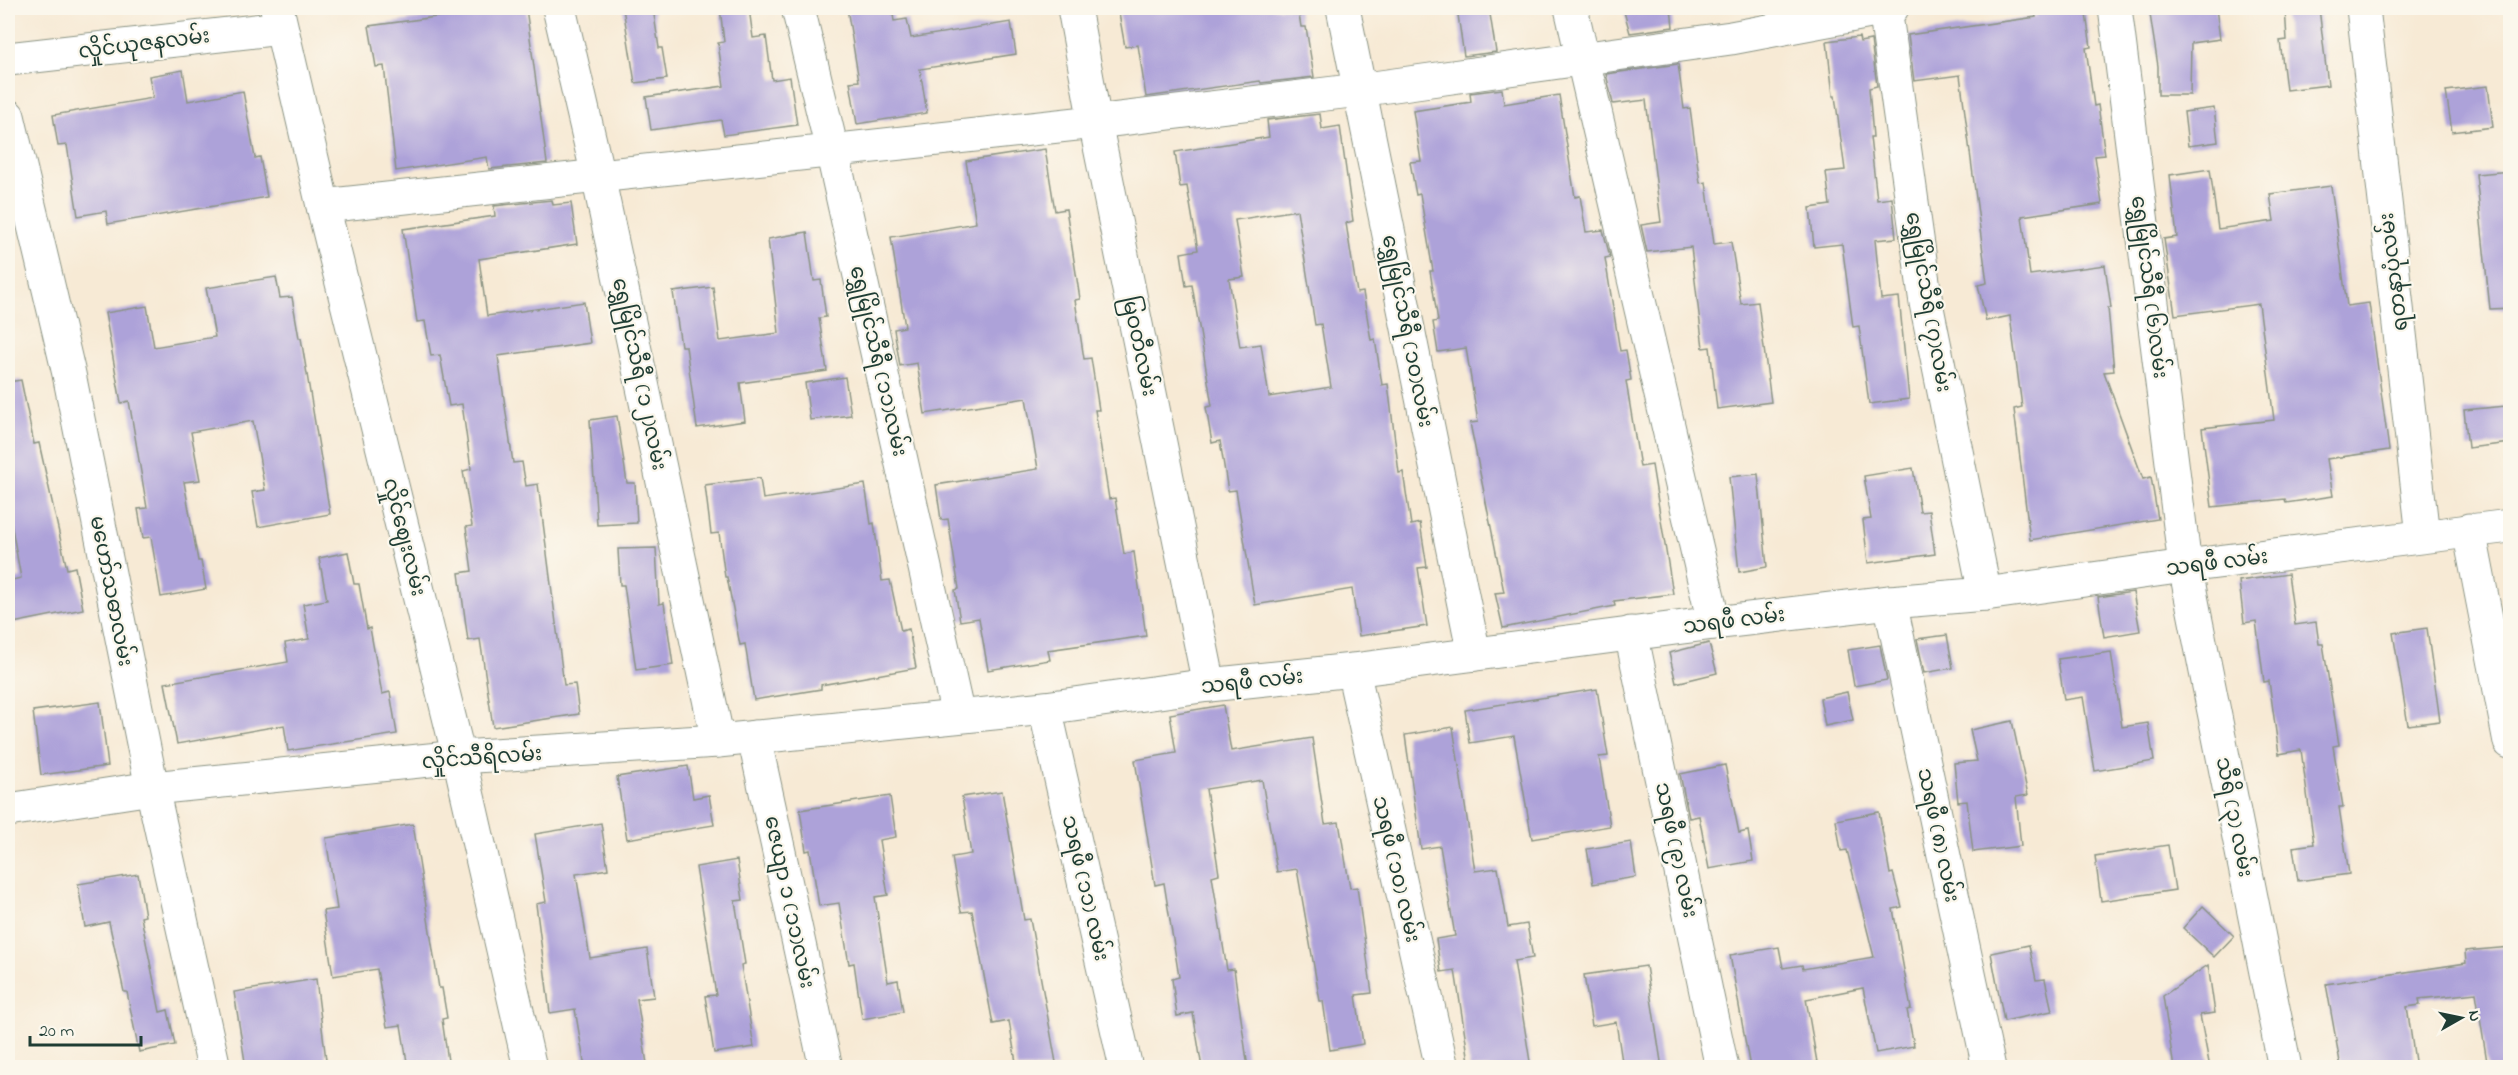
<svg xmlns="http://www.w3.org/2000/svg" width="2518" height="1075" viewBox="0 0 2518 1075" font-family="'Indie Flower','Noto Sans Myanmar',sans-serif">
  <style>
    .building { fill: #ada2d9; fill-rule: evenodd }
    .lines { fill: none; stroke-linecap: round; stroke-linejoin: round }
    .minor-casing { stroke: #8b9484; stroke-width: 35 }
    .tertiary-casing { stroke: #8b9484; stroke-width: 35 }
    .minor { stroke: #fff; stroke-width: 33 }
    .tertiary { stroke: #fff; stroke-width: 33 }
    .labels { text-anchor: middle; stroke-width: 4.5; stroke-linejoin: round; paint-order: stroke }
    .street-label { font-size: 21px; fill: #1f3d34; stroke: #fbf7ec }
  </style>
  <rect width="100%" height="100%" fill="#fbf7ec"/>
  <filter id="ink" filterUnits="userSpaceOnUse"><feTurbulence type="fractalNoise" baseFrequency=".0167" numOctaves="2"/><feDisplacementMap in="SourceGraphic" scale="12" xChannelSelector="R" yChannelSelector="G"/><feConvolveMatrix kernelMatrix="1 2 1 2 8 2 1 2 1" color-interpolation-filters="sRGB"/></filter>
  <filter id="wash" filterUnits="userSpaceOnUse"><feTurbulence type="fractalNoise" baseFrequency=".008" numOctaves="4" result="noise"/><feDisplacementMap in="SourceGraphic" scale="24" xChannelSelector="R" yChannelSelector="G"/><feGaussianBlur stdDeviation="1.35" result="paint"/><feColorMatrix in="noise" values="0 0 0 0 0 0 0 0 0 0 0 0 0 0 0 0 0 1.4 0 .05"/><feComposite in="paint" operator="in"/></filter>
  <g filter="url(#wash)">
    <rect width="100%" height="100%" fill="#f7ead5"/>
    <g id="blocks">
      <g class="building">
        <path d="M457 8H526L547 163 489 169 487 157 396 171 384 66 376 67 369 26 458 14Z"/>
        <path d="M623 8H653L659 48H662L667 79 635 83Z"/>
        <path d="M720 8H749L753 38 766 36 772 80 790 77 797 125 724 135 721 120 651 130 646 97 724 86 718 43 724 42Z"/>
        <path d="M847 8H892L894 21 907 19 911 38 1011 22 1016 54 920 69 927 113 857 124 850 82 859 81Z"/>
        <path d="M1118 8H1298L1301 27H1306L1314 77 1261 83 1260 81 1146 97 1138 45 1125 47Z"/>
        <path d="M1457 8H1489L1496 52 1464 56Z"/>
        <path d="M1623 8H1671L1673 27 1630 33Z"/>
        <path d="M2057 8H2085L2091 47 2086 48 2094 106 2098 105 2105 155 2095 156 2102 204 2022 216 2030 275 2105 265 2111 308H2108L2114 371 2104 372 2143 479 2151 477 2158 519 2030 540 2014 409 2022 407 2010 316 1986 321 1978 285 1987 283 1960 75 1914 81 1908 35 2036 17 2035 11Z"/>
        <path d="M2149 8H2216L2220 39 2191 43 2190 95H2158V66Z"/>
        <path d="M2285 8H2319L2328 85 2286 90 2280 41 2287 40Z"/>
        <path d="M1859 37 1860 42 1871 40 1877 86 1869 88 1873 137H1870L1877 200 1892 198 1896 238 1875 240 1881 299 1899 297 1909 399 1869 404 1859 326 1853 327 1842 244 1814 247 1810 208 1830 205 1826 172 1845 170 1835 96H1833L1827 41Z"/>
        <path d="M1678 64 1684 109 1690 108 1700 183 1706 182 1714 244 1731 242 1741 304 1758 302 1771 402 1717 409 1710 347 1703 348 1691 247 1647 252 1641 225 1661 222 1646 100 1613 104 1606 74Z"/>
        <path d="M183 70 188 101 243 91 255 158 260 157 267 197 108 224 106 211 78 216 67 145 58 146 53 115 153 98 149 76Z"/>
        <path d="M2488 86 2493 127 2452 132 2446 91Z"/>
        <path d="M1502 89 1504 104 1559 95 1575 197 1580 196 1586 232 1603 230 1610 257 1605 258 1620 351 1626 350 1631 380 1626 381 1640 467 1652 465 1673 594 1614 601 1615 606 1503 628 1495 593 1504 592 1470 423 1478 422 1466 348 1438 352 1433 322 1438 321 1430 271H1433L1420 194 1416 195 1410 162 1421 161 1413 111 1471 102 1470 93Z"/>
        <path d="M2214 108 2218 142 2188 146 2184 112Z"/>
        <path d="M1320 114 1322 129 1340 126 1353 221 1346 223 1357 293 1363 292 1371 340 1375 339 1382 385 1388 384 1399 473 1403 472 1411 525 1420 523 1427 567 1418 568 1427 626 1359 636 1352 589 1255 605 1236 490 1228 491 1220 441 1212 443 1206 407 1212 406 1203 350 1192 285 1186 286 1181 253 1198 250 1187 186 1180 187 1175 152 1269 137 1267 120ZM1297 210 1315 325 1321 324 1331 387 1269 397 1261 344 1240 347 1229 279 1244 277 1235 220Z"/>
        <path d="M1045 149 1055 211 1066 209 1080 299 1075 300 1084 359 1091 358 1099 410H1095L1109 499 1115 498 1124 554 1134 552 1146 636 1048 650 1050 660 988 670 979 618 960 621 955 590 959 589 948 519 941 520 936 485 1038 469 1026 398 925 414 917 363 900 366 894 329 905 327 891 237 976 223 966 161Z"/>
        <path d="M2210 169 2218 229 2274 221 2270 194 2331 186 2347 306 2369 303 2389 450 2327 459 2333 496 2286 503 2285 499 2212 507 2202 428 2274 420 2259 304 2175 315 2164 239 2177 237 2170 175Z"/>
        <path d="M2511 171V308L2490 309 2476 174Z"/>
        <path d="M552 200 553 205 571 203 577 244 479 259 487 316 584 302 590 343 498 356 513 463 522 462 526 486 538 484 564 685 575 684 579 714 493 727 480 639 468 641 459 573 472 571 466 527 472 526 463 471 471 469 462 404 449 406 440 355 431 356 425 321 417 322 403 229 495 216 494 206Z"/>
        <path d="M807 232 814 281 821 280 826 317 819 318 827 371 740 383 745 421 697 428 686 346H681L673 292 713 287 720 341 779 333 768 239Z"/>
        <path d="M276 277 280 298 292 297 299 338H301L330 514 258 527 252 492 265 490 253 421 191 432 200 480 184 482 198 561H201L206 589 161 597 151 537 143 538 138 509 147 508 129 401 121 403 105 313 147 306 154 347 215 337 206 288Z"/>
        <path d="M845 377 851 415 810 420 805 383Z"/>
        <path d="M21 380 34 444 39 443 67 569 75 567 83 609 8 624V581L21 578 8 506V382Z"/>
        <path d="M2506 406 2510 443 2468 448 2464 410Z"/>
        <path d="M617 416 627 483H635L637 523 597 525 590 420Z"/>
        <path d="M1913 468 1920 512 1929 511 1935 554 1868 563 1863 520 1871 519 1864 476Z"/>
        <path d="M1758 474 1767 567 1739 572 1729 477Z"/>
        <path d="M760 478 763 499 865 484 871 524 874 523 882 581 890 580 901 631 909 629 916 668 821 685V689L754 700 745 644 740 645 727 577H725L719 533 711 534 705 485Z"/>
        <path d="M656 548 659 604 664 603 673 665 636 670 624 585H620L618 549Z"/>
        <path d="M348 552 354 584H359L367 629 370 628 382 694 390 692 397 734 288 751 284 725 177 744 165 683 288 662 285 643 309 639 303 604 327 600 319 558Z"/>
        <path d="M2288 574 2295 625 2316 622 2319 644H2323L2339 745 2333 746 2343 807H2339L2349 874 2298 881 2293 847 2314 844 2301 750 2279 754 2269 681 2264 682 2256 621 2244 623 2239 581Z"/>
        <path d="M2133 592 2140 631 2104 637 2098 597Z"/>
        <path d="M2427 628 2440 721 2408 725 2393 633Z"/>
        <path d="M1947 635 1953 668 1924 673 1917 639Z"/>
        <path d="M1709 643 1717 673 1676 683 1669 653Z"/>
        <path d="M1880 645 1887 680 1854 686 1848 650Z"/>
        <path d="M2111 652 2122 727 2148 723 2154 761 2095 771 2083 697 2064 700 2058 659Z"/>
        <path d="M1597 689 1608 756 1599 757 1610 826 1532 839 1514 736 1470 743 1465 710Z"/>
        <path d="M1847 692 1853 720 1825 726 1820 698Z"/>
        <path d="M100 702 108 766 41 775 33 711Z"/>
        <path d="M1223 705 1231 751 1312 738 1325 824 1339 822 1350 888 1357 887 1372 993 1356 995 1363 1044 1330 1050 1323 1001H1320L1297 869 1277 872 1262 780 1206 789 1219 874 1212 876 1227 970 1234 969 1248 1068H1202L1193 1013 1177 1016 1172 979 1179 977 1164 883 1155 885 1135 760 1176 753 1170 714Z"/>
        <path d="M2012 721 2028 795 2016 797 2021 846 1973 852 1967 801 1958 802 1954 763 1977 761 1970 730Z"/>
        <path d="M1453 727 1475 871 1498 868 1508 927 1527 924 1533 958 1514 961 1531 1068H1470L1455 970 1441 972 1436 939 1455 936 1440 846 1421 849 1405 735Z"/>
        <path d="M1725 765 1739 833 1748 831 1753 861 1709 869 1699 816 1689 818 1680 774Z"/>
        <path d="M688 766 693 798 709 795 714 825 627 839 617 777Z"/>
        <path d="M1002 791 1024 920 1030 919 1057 1068H1017L1009 1021 993 1024 972 911 961 912 952 857 971 854 962 797Z"/>
        <path d="M890 796 896 837 879 840 888 895 875 897 888 982 898 980 903 1012 862 1019 854 963 849 964 839 903 819 906 810 850 806 851 800 810Z"/>
        <path d="M1879 812 1890 874 1893 873 1902 907 1893 909 1911 1009 1907 1010 1914 1046 1876 1053 1863 988 1806 999 1818 1068H1750L1730 955 1779 947 1783 968 1802 965 1803 969 1874 957 1847 850 1841 851 1836 820Z"/>
        <path d="M601 823 608 869 576 874 590 958 647 949 654 997 637 999 647 1064 626 1068H585L575 1009 550 1013 536 904 546 902 535 834Z"/>
        <path d="M413 824 439 988H442L447 1018 442 1019 449 1068H408L401 1025 387 1027 377 969 333 976 323 911 337 909 326 838Z"/>
        <path d="M1631 842 1636 877 1593 884 1587 849Z"/>
        <path d="M2168 845 2175 890 2101 901 2095 856Z"/>
        <path d="M737 860 743 900 735 901 745 964 741 965 754 1047 714 1053 705 996 716 995 696 867Z"/>
        <path d="M138 874 145 916 141 917 160 1012 168 1010 175 1045 139 1052 127 992H124L109 922 85 927 78 884Z"/>
        <path d="M2203 906 2234 936 2214 957 2183 928Z"/>
        <path d="M2029 945 2036 980 2045 979 2052 1011 2004 1021 1991 953Z"/>
        <path d="M2511 947V1068H2488L2476 993 2419 999 2420 1005 2407 1007 2416 1068H2341L2326 984 2466 963 2465 951Z"/>
        <path d="M2208 965 2215 1013 2200 1015 2210 1068H2174L2163 996Z"/>
        <path d="M1646 966 1662 1068H1623L1616 1022 1592 1026 1584 975Z"/>
        <path d="M316 979 327 1068H246L234 992Z"/>
      </g>
    </g>
  </g>
  <g filter="url(#ink)">
    <use href="#blocks" fill-opacity="0" stroke="#8b9484" stroke-width="1.5"/>
    <g class="lines">
      <g class="minor-casing">
        <g id="minor">
          <path d="M559 8 598 176 718 741"/>
          <path d="M798 8 832 150 958 716"/>
          <path d="M1074 8 1095 122 1209 685"/>
          <path d="M1343 8 1474 654"/>
          <path d="M1571 8 1714 623"/>
          <path d="M1885 8 1926 303 1985 594"/>
          <path d="M2115 8 2185 566 2285 1068"/>
          <path d="M2363 8 2423 536"/>
          <path d="M8 59 281 28"/>
          <path d="M8 116 69 374 152 788 214 1068"/>
          <path d="M323 206 1095 122 1359 90 1731 38 1892 8"/>
          <path d="M2469 530 2510 742"/>
          <path d="M1890 602 1989 1068"/>
          <path d="M1631 633 1722 1068"/>
          <path d="M1353 670 1442 1068"/>
          <path d="M1045 708 1126 1068"/>
          <path d="M754 737 826 1068"/>
          <path d="M8 810 152 788 459 757 718 741 1045 708 1209 685 1353 670 1714 623 1890 602 1985 594 2185 566 2510 526"/>
        </g>
      </g>
      <g class="tertiary-casing">
        <path id="tertiary" d="M277 8 323 206 459 757 530 1068"/>
      </g>
      <use href="#minor" class="minor"/>
      <use href="#tertiary" class="tertiary"/>
    </g>
  </g>
  <g class="labels">
    <g class="street-label">
      <text transform="translate(144 43) rotate(-7)" y="7">လှိုင်ယုဇနလမ်း</text>
      <text transform="translate(2393 272) rotate(-97)" y="7">ရတနာပုံလမ်း</text>
      <text transform="translate(2150 287) rotate(83)" y="7">ရွှေမြိုင်သီရီ (၆)လမ်း</text>
      <text transform="translate(1929 302) rotate(80)" y="7">ရွှေမြိုင်သီရီ (၇)လမ်း</text>
      <text transform="translate(1408 331) rotate(79)" y="7">ရွှေမြိုင်သီရီ (၁၀)လမ်း</text>
      <text transform="translate(1140 346) rotate(78)" y="7">မြဝတီလမ်း</text>
      <text transform="translate(879 361) rotate(77)" y="7">ရွှေမြိုင်သီရီ (၁၁)လမ်း</text>
      <text transform="translate(640 374) rotate(78)" y="7">ရွှေမြိုင်သီရီ (၁၂)လမ်း</text>
      <text transform="translate(405 537) rotate(76)" y="7">လှိုင်ဈေးလမ်း</text>
      <text transform="translate(2217 562) rotate(-7)" y="7">သရဖီ လမ်း</text>
      <text transform="translate(112 591) rotate(79)" y="7">မဟော်သဓာလမ်း</text>
      <text transform="translate(1734 620) rotate(-7)" y="7">သရဖီ လမ်း</text>
      <text transform="translate(1252 681) rotate(-6)" y="7">သရဖီ လမ်း</text>
      <text transform="translate(482 757) rotate(-4)" y="7">လှိုင်သီရိလမ်း</text>
      <text transform="translate(2235 817) rotate(79)" y="7">သီရိ (၃) လမ်း</text>
      <text transform="translate(1939 835) rotate(78)" y="7">သရဖီ (၈) လမ်း</text>
      <text transform="translate(1677 850) rotate(78)" y="7">သရဖီ (၉) လမ်း</text>
      <text transform="translate(1397 869) rotate(77)" y="7">သရဖီ (၁၀) လမ်း</text>
      <text transform="translate(1086 888) rotate(77)" y="7">သရဖီ (၁၁) လမ်း</text>
      <text transform="translate(790 902) rotate(78)" y="7">ဇေယျာ ၁ (၁၁)လမ်း</text>
    </g>
  </g>
  <rect width="2518" height="1075" fill="none" stroke="#fbf7ec" stroke-width="30"/>
  <g transform="translate(2461 1018) rotate(81)" stroke="#fbf7ec" stroke-width="4.5" paint-order="stroke">
  <path d="M0-4.5L10 22L0 15L-10 22Z" fill="#1f3d34"/>
  <text y="-9" font-size="16" font-weight="bold" text-anchor="middle" fill="#1f3d34">N</text>
  </g>
  <path d="M30 1036v9h111v-9" fill="none" stroke="#1f3d34" stroke-width="3"/>
  <text x="39" y="1036" font-size="18" fill="#1f3d34" stroke="#fbf7ec" stroke-width="4.5" paint-order="stroke">20 m</text>
</svg>
